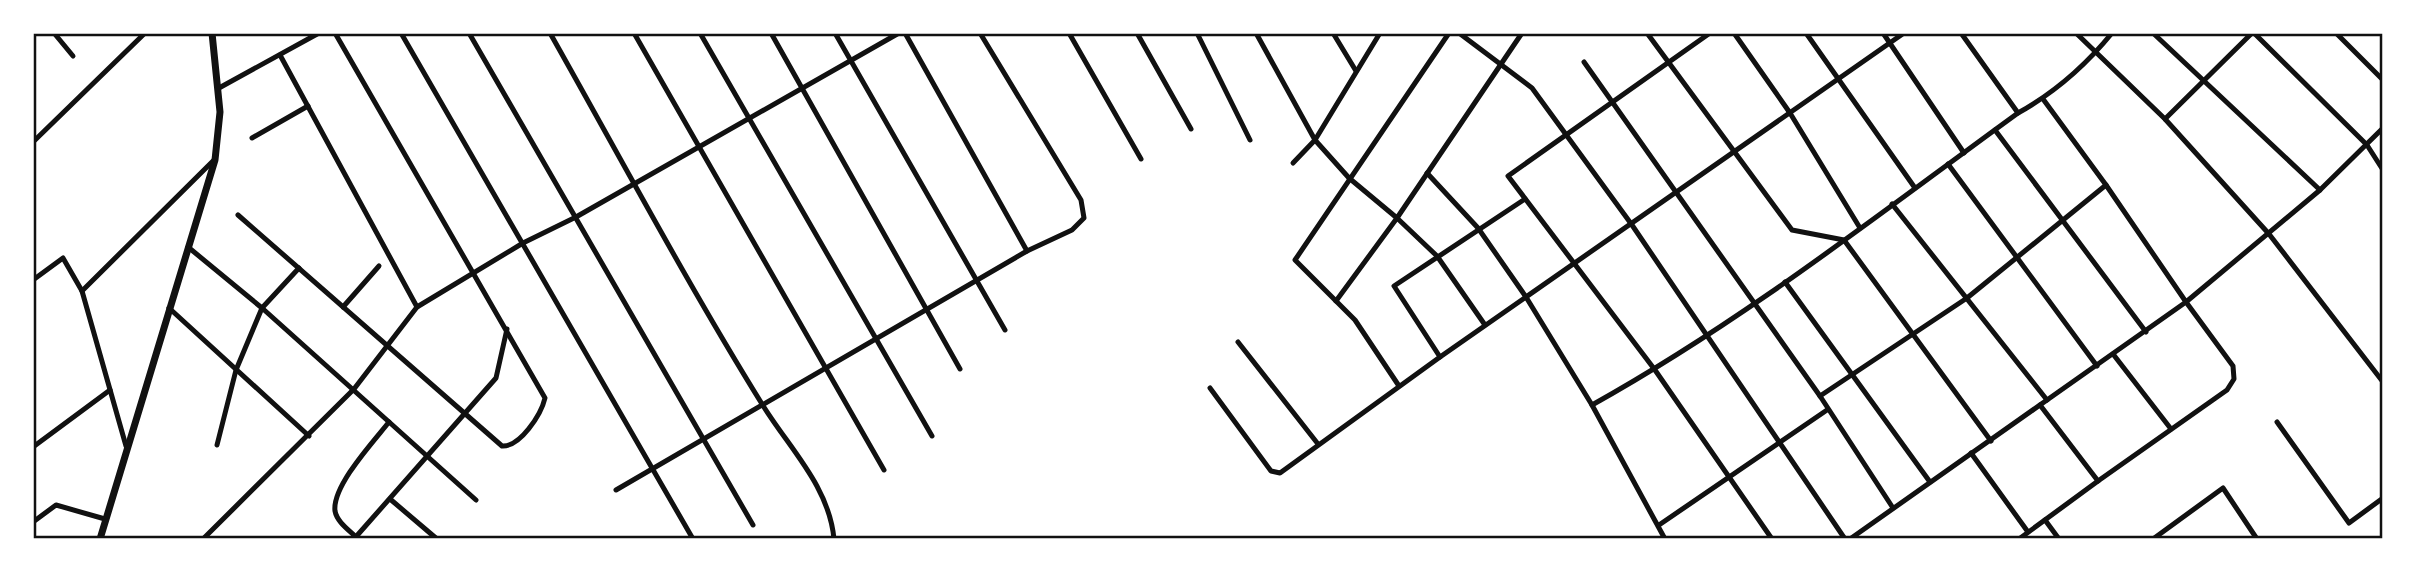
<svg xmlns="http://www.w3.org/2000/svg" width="2416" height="572" viewBox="0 0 2416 572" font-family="Mulish,sans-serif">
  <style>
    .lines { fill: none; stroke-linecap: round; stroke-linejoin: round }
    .minor { stroke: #111; stroke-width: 5 }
    .tertiary { stroke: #111; stroke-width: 7 }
    .neatline { fill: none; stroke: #111; stroke-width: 2.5 }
  </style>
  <rect width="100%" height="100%" fill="#fff"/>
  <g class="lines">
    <g class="minor">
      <path d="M54 33 73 56"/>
      <path d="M401 33 693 539"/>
      <path d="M469 33 753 525"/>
      <path d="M550 33C620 157 687 283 762 404 789 448 829 486 834 539"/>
      <path d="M634 33 884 470"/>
      <path d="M700 33 932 436"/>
      <path d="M771 33 960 369"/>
      <path d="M835 33 1005 330"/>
      <path d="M905 33 1027 251"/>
      <path d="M1069 33 1141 159"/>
      <path d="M1137 33 1191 129"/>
      <path d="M1197 33 1250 140"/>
      <path d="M1256 33 1315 140 1349 178 1397 218 1522 33"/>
      <path d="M1333 33 1356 71"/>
      <path d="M1459 33 1532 88 1632 225 1845 539"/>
      <path d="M1647 33 1792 230 1844 240 1991 441"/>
      <path d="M1710 33 1508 176 1655 370 1772 539"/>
      <path d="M1734 33 1790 113 1860 228"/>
      <path d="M1806 33 1915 188"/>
      <path d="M1883 33 1964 153"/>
      <path d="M1961 33 2018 113"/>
      <path d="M2076 33 2165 119 2269 234 2383 382"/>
      <path d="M2153 33 2320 190"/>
      <path d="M2254 33 2367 145 2383 170"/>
      <path d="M2336 33 2383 80"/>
      <path d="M2382 33 2383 34"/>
      <path d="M280 55 417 307"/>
      <path d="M1584 62 1820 396 1893 508"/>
      <path d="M219 88 319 33"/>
      <path d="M2043 99 2106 185"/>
      <path d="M2165 119 2252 33"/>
      <path d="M1995 130 2146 332"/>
      <path d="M252 138 308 106"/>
      <path d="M33 142 145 33"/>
      <path d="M1293 163 1315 140 1380 33"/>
      <path d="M1948 164 2097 366"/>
      <path d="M1427 173 1478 228 1526 297 1592 405 1665 539"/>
      <path d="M238 215 502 446C520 447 541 415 545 398L335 33"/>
      <path d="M188 247 262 308 476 500"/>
      <path d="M33 280 63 258 82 291 126 446"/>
      <path d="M1785 282 1930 482"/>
      <path d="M82 291 214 160"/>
      <path d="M1336 301 1397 218 1437 256 1485 325"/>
      <path d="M343 307 379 266"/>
      <path d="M169 308 309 436"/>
      <path d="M1238 342 1318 444"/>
      <path d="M2113 354 2171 429"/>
      <path d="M1440 357 1394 286 1525 199"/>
      <path d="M1399 386 1355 320 1295 260 1449 33"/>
      <path d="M1210 388 1271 471 1280 473 1440 357 1904 33"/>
      <path d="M1820 396 1967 298 2106 185 2186 302 2320 190 2383 128"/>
      <path d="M2047 400 2186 302 2233 366 2234 379 2227 390 2098 481"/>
      <path d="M1592 405C1743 321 1879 214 2018 113 2054 93 2086 65 2112 33"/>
      <path d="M2277 422 2349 523 2383 498"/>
      <path d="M217 445 236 370 262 308 299 268"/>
      <path d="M33 447 110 390"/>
      <path d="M1971 453 2028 532"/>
      <path d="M616 490 1027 251 1072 230 1084 218 1081 200 980 33"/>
      <path d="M390 499 437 539"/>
      <path d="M2045 520 2059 539"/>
      <path d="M33 522 56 505 105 519"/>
      <path d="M1659 525 1827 410"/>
      <path d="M356 537C349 530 337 522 335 511 332 486 374 441 389 422"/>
      <path d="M203 539 354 389 417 307 523 243 576 217 899 33"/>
      <path d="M354 539 496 378 507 329"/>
      <path d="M1850 539 2047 400 1892 204"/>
      <path d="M2019 539 2098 481 2040 405"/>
      <path d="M2153 539 2223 488 2257 539"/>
    </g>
    <path class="tertiary" d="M100 539 215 160 220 112 212 33"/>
  </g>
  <rect width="2416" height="572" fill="none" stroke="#ffffff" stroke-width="70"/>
  <rect x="35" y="35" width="2346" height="502" class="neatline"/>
</svg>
